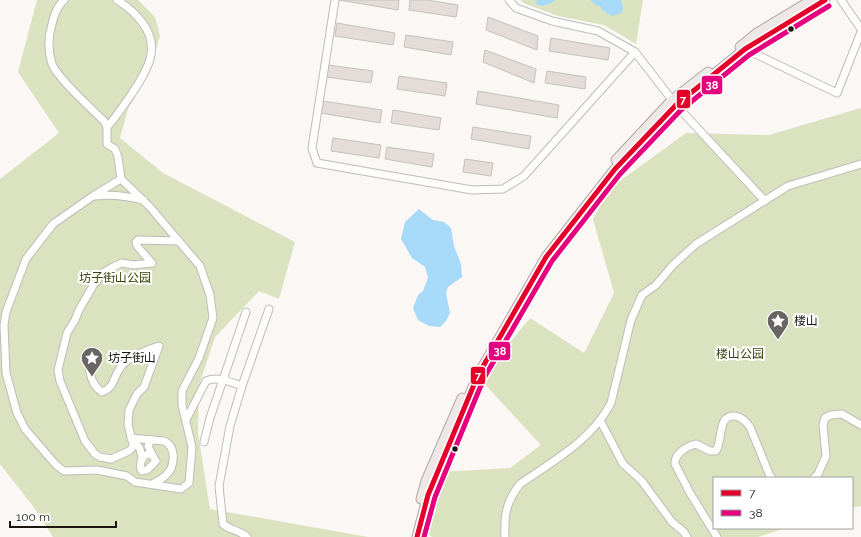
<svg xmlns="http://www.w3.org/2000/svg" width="861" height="537" viewBox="0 0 861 537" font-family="Raleway,'Noto Sans SC',sans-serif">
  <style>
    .green { fill: #dae2c0 }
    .water { fill: #a7d9f9 }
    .building { fill: #e3dcd8; stroke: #c4c1be }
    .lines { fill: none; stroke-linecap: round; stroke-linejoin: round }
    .minor-casing { stroke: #bfbcba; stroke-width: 9 }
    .major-casing { stroke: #b2a7a5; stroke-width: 11 }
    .minor { stroke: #fefefd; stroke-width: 7 }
    .major { stroke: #ede8e6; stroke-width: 9 }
    .bus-1-casing { stroke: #fff; stroke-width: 8 }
    .bus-2-casing { stroke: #fff; stroke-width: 8 }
    .bus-1 { stroke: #e4002b; stroke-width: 5 }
    .bus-2 { stroke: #e5007d; stroke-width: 5 }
    .bus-dot { fill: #191613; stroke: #fff; stroke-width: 1.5 }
    .labels { text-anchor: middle; stroke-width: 4; stroke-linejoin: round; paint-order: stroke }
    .park-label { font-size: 12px; fill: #39450f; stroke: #fff }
    .poi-label { font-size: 12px; fill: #191613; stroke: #fff; text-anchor: start }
    .line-badge { stroke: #fff; stroke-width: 1.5 }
    .badge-label { font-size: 11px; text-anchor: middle; font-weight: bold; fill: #fff }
  </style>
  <rect width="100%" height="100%" fill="#faf7f4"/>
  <g class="green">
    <path d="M37 0H138L155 17 160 36 150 68 128 109 120 138 163 173 295 242 279 299 259 291 215 337 199 385 198 433 210 509 368 537H53L33 506 0 464V179L59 133 18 72Z"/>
    <path d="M521 0H643L636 44 604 25 558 16 523 3Z"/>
    <path d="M861 108V506L852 508V478H714V528H786L758 537H432L425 530 439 472 510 468 541 445 480 379 530 318 584 353 614 293 593 219 609 189 686 133 769 135Z"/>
  </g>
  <g class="water">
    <path d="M537 0H555L552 3 542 6 536 4Z"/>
    <path d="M590 0H621L623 8 621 13 612 16 601 9 602 8 600 6H597Z"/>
    <path d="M419 209 433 220 444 222 451 228 454 246 461 264 462 277 448 287 446 293 450 313 446 321 440 327 429 326 418 320 413 308 418 295 423 291 428 278 425 267 412 258 401 239 405 222Z"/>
  </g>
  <g class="building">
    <path d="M339 0H399L398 10Z"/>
    <path d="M410 0H427L458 5 456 17 409 10Z"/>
    <path d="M488 17 538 36 537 50 486 30Z"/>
    <path d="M337 23 395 33 393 45 335 36Z"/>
    <path d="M406 35 453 42 451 55 404 47Z"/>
    <path d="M551 38 610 48 608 60 549 51Z"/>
    <path d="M485 50 536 69 534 83 483 62Z"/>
    <path d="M327 65 373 71 371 83 326 77Z"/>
    <path d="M547 71 586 77 585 89 545 83Z"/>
    <path d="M399 76 447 83 445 96 397 89Z"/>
    <path d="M478 91 559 105 557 118 476 104Z"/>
    <path d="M323 101 382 110 380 123 321 113Z"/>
    <path d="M393 110 441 118 439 130 391 123Z"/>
    <path d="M473 127 531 136 529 149 471 139Z"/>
    <path d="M333 138 381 145 379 158 331 151Z"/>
    <path d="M387 147 434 154 432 167 385 159Z"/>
    <path d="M465 159 493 163 491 176 463 172Z"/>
  </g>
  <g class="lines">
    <g class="minor-casing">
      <g id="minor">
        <path d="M64 0C57 6 54 15 52 24 48 37 48 51 52 64 58 79 91 108 104 121L107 127V144L115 149 118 157 121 179 149 206 200 266 210 295 213 318 199 358 182 391V405L192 447 189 483 181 489 135 482 127 476 97 470 64 471 56 465 25 429 17 413 6 373 4 325 6 312 26 259 53 224 93 196 121 179"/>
        <path d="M335 0 312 148 317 163 472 190 503 189 524 176 635 52"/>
        <path d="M509 0 516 8 552 21 598 31 635 52 676 105 765 201"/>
        <path d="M841 0 861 29"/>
        <path d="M745 49 837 93 861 32"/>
        <path d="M107 127C116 117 123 106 131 95 147 71 162 48 142 22 135 13 127 6 117 0"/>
        <path d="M95 196C111 194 127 196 143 200"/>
        <path d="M88 359C90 372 90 384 102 392 115 387 113 378 120 368 128 357 146 350 159 346L144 387 137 394 129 410 128 425 133 444 132 448 129 451 111 459 100 457 95 454 85 441 60 381 58 370 67 333 75 320 79 310 94 284 104 272 113 267 122 263 133 265 152 263 137 246 136 242 138 240 179 241"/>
        <path d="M186 420 206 381C218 376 230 382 242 386"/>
        <path d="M600 420 623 464 641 480 672 522 684 532 687 537"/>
        <path d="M131 438 164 441C177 447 175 467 166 475 162 479 157 482 152 484"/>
        <path d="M133 439 140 449 142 458"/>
        <path d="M151 440 148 446 155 460 156 461 147 470 142 471C138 465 142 456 148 454L153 456"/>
        <path d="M204 442 210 418 246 312"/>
        <path d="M814 478 818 474 826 456 823 425 825 418 831 415 842 414 861 425"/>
        <path d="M247 537C241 531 230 530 223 524L219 486 230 426 242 386 269 309"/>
        <path d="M505 537C504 515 506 502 520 484 553 461 592 440 611 403L631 320 642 295 656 285 673 265 696 244 788 186 861 164"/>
        <path d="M717 537 690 493 675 464C674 454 687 446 696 444L710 451H716C723 441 717 414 735 416 742 417 746 422 750 427L770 476 772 478"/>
      </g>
    </g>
    <g class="major-casing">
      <g id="major">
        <path d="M740 47 757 33 812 0"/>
        <path d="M616 160 672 100 708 72"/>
        <path d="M421 499 426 481 462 398"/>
        <path d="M417 537 428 495 478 375 546 257 615 169 676 105 745 49 825 0"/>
      </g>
    </g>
    <use href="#minor" class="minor"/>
    <use href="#major" class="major"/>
    <g class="bus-1-casing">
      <path id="bus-1" d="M417 537 428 495 478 375 546 257 615 169 676 105 745 49 825 0"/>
    </g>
    <g class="bus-2-casing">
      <path id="bus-2" d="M424 537 435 497 484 378 552 261 620 174 681 110 749 55 829 6"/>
    </g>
    <use href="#bus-1" class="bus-1"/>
    <use href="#bus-2" class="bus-2"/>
  </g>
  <defs>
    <g id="sight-pin" transform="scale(1.15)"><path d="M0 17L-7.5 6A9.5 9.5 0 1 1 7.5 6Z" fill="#686562" stroke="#fff"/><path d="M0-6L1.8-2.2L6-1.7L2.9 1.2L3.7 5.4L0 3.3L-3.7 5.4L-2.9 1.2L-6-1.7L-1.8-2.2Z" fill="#fff"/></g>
  </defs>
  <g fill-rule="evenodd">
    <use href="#sight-pin" x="778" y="321"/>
    <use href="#sight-pin" x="92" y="358"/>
  </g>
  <g class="bus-dot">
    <circle cx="791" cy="29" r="3.5"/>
    <circle cx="455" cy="449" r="3.5"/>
  </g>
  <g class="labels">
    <g class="park-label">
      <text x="115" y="282">坊子街山公园</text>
      <text x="740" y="358">楼山公园</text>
    </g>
    <g class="poi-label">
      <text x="794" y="325">楼山</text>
      <text x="108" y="362">坊子街山</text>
    </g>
  </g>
  <g class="line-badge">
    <rect x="701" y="75" width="22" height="20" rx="4" fill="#e5007d"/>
    <rect x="676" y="89" width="15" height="20" rx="4" fill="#e4002b"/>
    <rect x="488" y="341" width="23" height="20" rx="4" fill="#e5007d"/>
    <rect x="470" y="366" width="16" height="19" rx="4" fill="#e4002b"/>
  </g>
  <g class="badge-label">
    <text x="712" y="89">38</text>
    <text x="683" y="103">7</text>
    <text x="500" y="355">38</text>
    <text x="478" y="379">7</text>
  </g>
  <rect x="713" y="477" width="140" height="52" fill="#ffffff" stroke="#a3a2a1"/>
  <rect x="721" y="490" width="20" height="6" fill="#e4002b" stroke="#a3a2a1"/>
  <text x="749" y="497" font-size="12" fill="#191613">7</text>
  <rect x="721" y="510" width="20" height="6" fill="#e5007d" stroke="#a3a2a1"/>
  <text x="749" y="517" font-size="12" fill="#191613">38</text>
  <path d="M10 521v6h106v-6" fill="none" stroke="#191613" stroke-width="2"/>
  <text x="16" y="521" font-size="12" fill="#191613" stroke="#ffffff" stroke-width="3" paint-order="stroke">100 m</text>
</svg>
